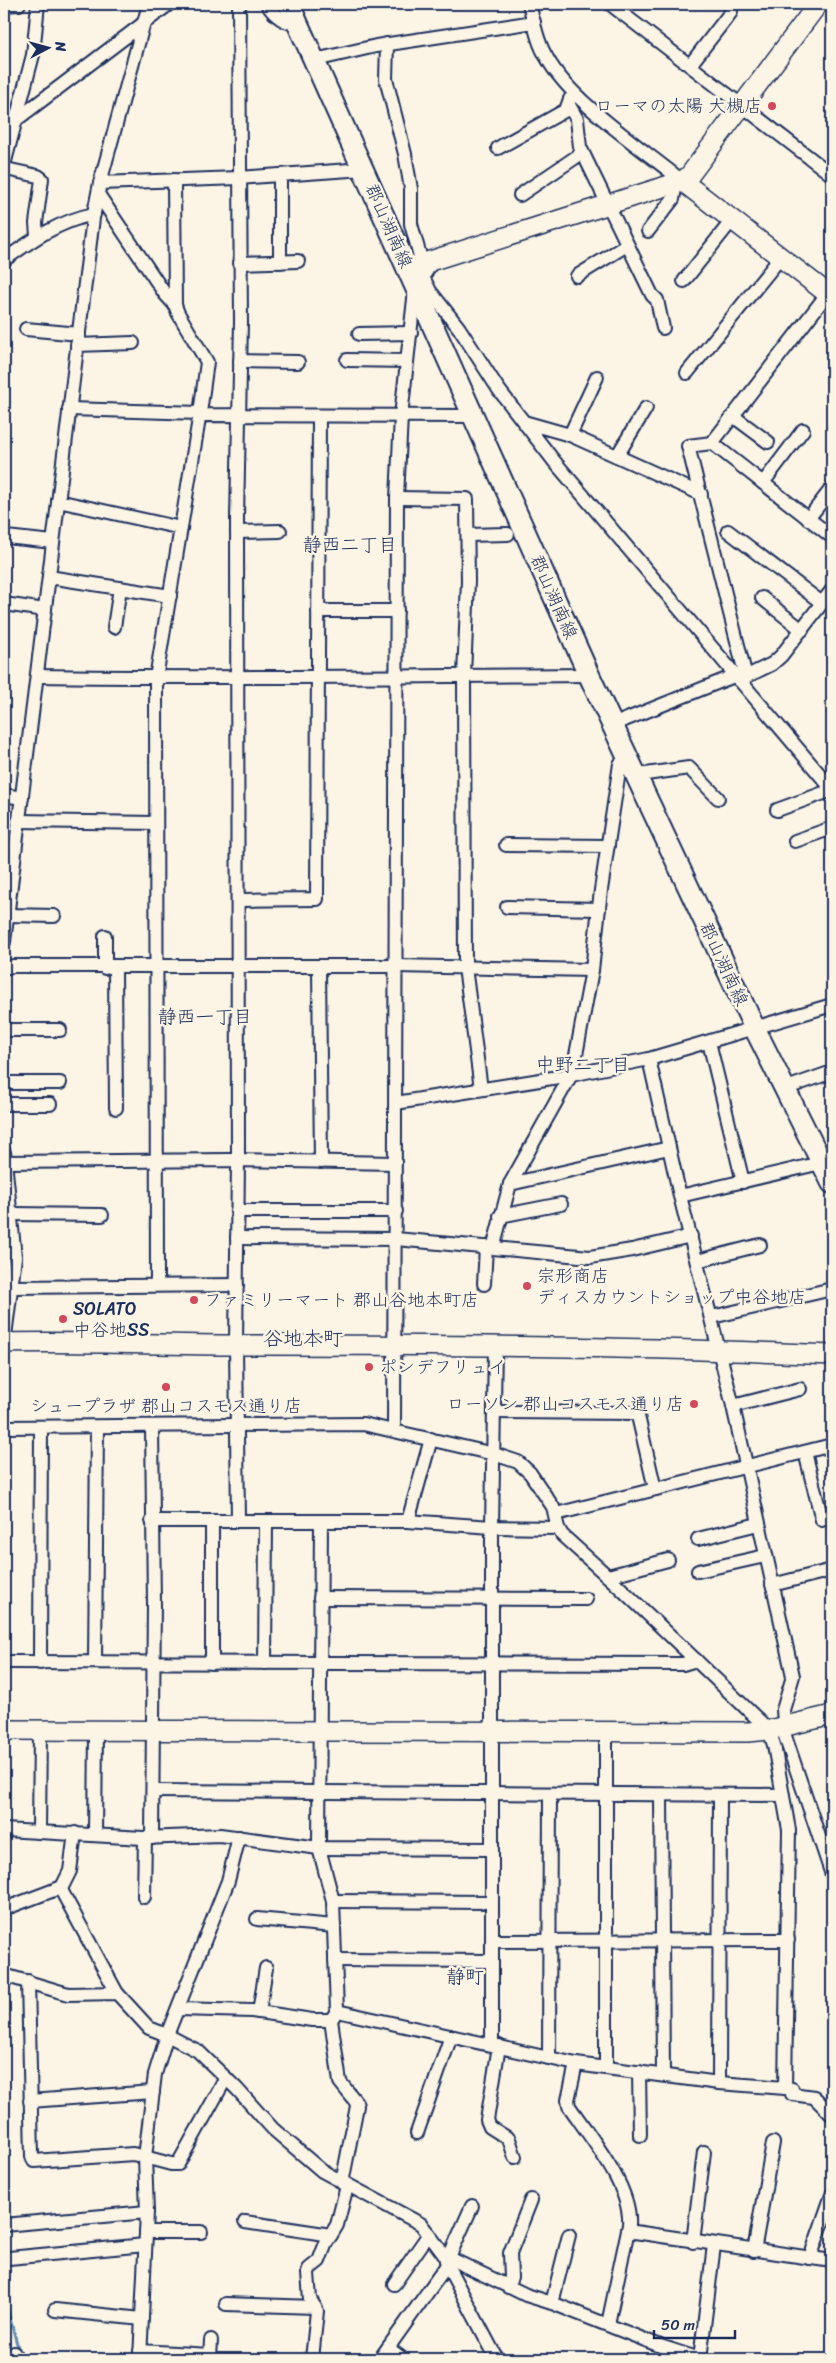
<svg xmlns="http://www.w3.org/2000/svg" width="836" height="2363" viewBox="0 0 836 2363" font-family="Sriracha,'Klee One',sans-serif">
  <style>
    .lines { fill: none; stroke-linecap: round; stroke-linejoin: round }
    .stream { stroke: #608db5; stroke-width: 3 }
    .street-casing { stroke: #1b2f5e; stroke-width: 16 }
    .secondary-casing { stroke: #1b2f5e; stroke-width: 22 }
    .primary-casing { stroke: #1b2f5e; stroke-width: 24 }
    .street { stroke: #fcf5e5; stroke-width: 12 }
    .secondary { stroke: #fcf5e5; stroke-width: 19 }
    .primary { stroke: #fcf5e5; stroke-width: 20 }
    .poi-dot { fill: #d1495b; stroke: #fcf5e5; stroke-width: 2 }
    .labels { text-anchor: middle; stroke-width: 5; stroke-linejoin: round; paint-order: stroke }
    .poi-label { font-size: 18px; fill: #1b2f5e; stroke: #fcf5e5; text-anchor: start }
    .street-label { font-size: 18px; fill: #1b2f5e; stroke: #fcf5e5 }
    .neighbourhood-label { font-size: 19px; fill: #1b2f5e; stroke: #fcf5e5 }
    .quarter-label { font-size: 20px; fill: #1b2f5e; stroke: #fcf5e5 }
  </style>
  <rect width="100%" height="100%" fill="#fcf5e5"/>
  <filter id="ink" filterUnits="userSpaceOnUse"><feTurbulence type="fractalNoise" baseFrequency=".02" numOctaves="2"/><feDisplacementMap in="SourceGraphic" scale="10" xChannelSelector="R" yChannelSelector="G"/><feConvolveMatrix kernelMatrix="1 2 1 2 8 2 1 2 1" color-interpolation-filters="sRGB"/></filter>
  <g filter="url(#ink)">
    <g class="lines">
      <path class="stream" d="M4 2297 19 2351"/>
      <g class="street-casing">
        <g id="street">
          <path d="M267 4C274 15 284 23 298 24"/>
          <path d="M529 4C534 22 537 42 547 58 571 102 642 148 682 181"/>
          <path d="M610 4 832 175"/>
          <path d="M4 5 19 4"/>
          <path d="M387 44 386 79 405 154 411 189V224L422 263"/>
          <path d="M315 60 376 46 534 22"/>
          <path d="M690 65 731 12"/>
          <path d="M569 105 577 119 580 147 652 295 657 300 663 328"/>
          <path d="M4 129 169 4"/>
          <path d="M498 148 566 110 570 99"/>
          <path d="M280 175V262"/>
          <path d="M100 183 239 178 364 169"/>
          <path d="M98 194 165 294 175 305"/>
          <path d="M520 195 582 153"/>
          <path d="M648 231 673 199 676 184"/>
          <path d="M37 236 36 223 42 179 38 176 6 169 4 165 33 55 38 4"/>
          <path d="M4 260C32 240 59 221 94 214"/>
          <path d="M427 261 429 267 423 277 430 291 459 328 499 390 554 461 832 789"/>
          <path d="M240 263 298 261"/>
          <path d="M577 276 627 245"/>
          <path d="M684 281 733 219"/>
          <path d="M26 329 79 334"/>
          <path d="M359 334 411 333"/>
          <path d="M77 345 133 343"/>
          <path d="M347 360 407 361"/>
          <path d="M240 361 298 362"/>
          <path d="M687 373 781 257"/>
          <path d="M69 409 200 413 207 362 178 313 175 305 174 180"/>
          <path d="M733 416 768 442"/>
          <path d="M524 422 570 435 701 494"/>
          <path d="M570 435 597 377"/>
          <path d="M712 443 828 293"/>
          <path d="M617 456 646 408"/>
          <path d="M763 483 803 430"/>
          <path d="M397 498 467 499 468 581 464 676 465 967 481 1089"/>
          <path d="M58 501 181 528"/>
          <path d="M808 519 832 488"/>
          <path d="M728 531 822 603"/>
          <path d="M237 532 280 531"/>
          <path d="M468 535 508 534"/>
          <path d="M6 537 53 542"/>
          <path d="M49 577 170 596"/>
          <path d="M762 598 802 630"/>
          <path d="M4 604 45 610"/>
          <path d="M318 611H397"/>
          <path d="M114 627 120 588"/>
          <path d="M37 676C221 679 405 676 589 675"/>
          <path d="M746 677 688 446 712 443 832 537"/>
          <path d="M739 680 772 664 781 656 832 590"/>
          <path d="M612 725 734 676"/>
          <path d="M637 777 646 774 689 768 718 798"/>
          <path d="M4 795 22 798"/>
          <path d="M777 810 832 790"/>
          <path d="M18 821 156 823"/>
          <path d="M795 841 832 828"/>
          <path d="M506 845 608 846"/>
          <path d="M238 900 317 899 319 416"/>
          <path d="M507 907 599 909"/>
          <path d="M7 915 54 916"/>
          <path d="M105 936V968"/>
          <path d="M4 942 93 218 100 183 149 4"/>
          <path d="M319 966 321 1162"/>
          <path d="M115 967 116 1108"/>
          <path d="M4 968 13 966H396L592 970"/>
          <path d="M4 1030H60"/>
          <path d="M709 1042 743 1182"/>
          <path d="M649 1059 680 1196 733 1406 793 1676 783 1710 785 1736 832 1875"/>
          <path d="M4 1083H60"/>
          <path d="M784 1089 832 1072"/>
          <path d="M396 1103 571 1075 649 1059 832 1005"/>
          <path d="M4 1104H50"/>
          <path d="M4 1152 15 1257 4 1344"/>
          <path d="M4 1162 230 1160 395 1163"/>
          <path d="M510 1184 669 1148"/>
          <path d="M680 1196 821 1163"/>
          <path d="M237 1211H396"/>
          <path d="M11 1214 102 1215"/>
          <path d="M500 1216 561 1204"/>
          <path d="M237 1238 396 1239 590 1257 632 1250 691 1236"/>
          <path d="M493 1248 510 1184 571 1075 576 1055 592 970 601 890 620 764 628 759"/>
          <path d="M697 1261 760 1245"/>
          <path d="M484 1284 486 1247"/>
          <path d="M157 1285 156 678 200 413 205 415 474 416"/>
          <path d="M12 1287 237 1285"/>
          <path d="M712 1317 832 1289"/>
          <path d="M733 1406 800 1389"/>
          <path d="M495 1412 635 1413 638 1416 655 1489"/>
          <path d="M4 1427 363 1424 494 1454 518 1462 530 1473 553 1507 558 1528 562 1535 613 1581 769 1730 774 1745 789 1830 785 2088 792 2089V2094L814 2097 832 2115"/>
          <path d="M394 1430 397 498 401 416 415 290"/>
          <path d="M805 1452 822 1520"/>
          <path d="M556 1514 832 1445"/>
          <path d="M238 1520 236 1345 238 1162 237 518 241 322 239 4"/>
          <path d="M152 1521H407L492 1527 558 1528"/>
          <path d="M212 1521V1663"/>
          <path d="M321 1521 319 1848 333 1901 337 2011"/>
          <path d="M408 1521 431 1439"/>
          <path d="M698 1539 758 1524"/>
          <path d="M698 1571 765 1556"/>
          <path d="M608 1576 668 1560"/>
          <path d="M772 1585 832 1570"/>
          <path d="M320 1598 586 1599"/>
          <path d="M4 1662 683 1664 696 1660"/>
          <path d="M95 1662 97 1427"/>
          <path d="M40 1663 41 1427"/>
          <path d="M265 1663 266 1521"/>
          <path d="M153 1791 783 1795"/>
          <path d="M661 1795 663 2075"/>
          <path d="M4 1830 143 1838 220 1835 319 1848 492 1849"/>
          <path d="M39 1832 40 1731"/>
          <path d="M95 1834 96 1731"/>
          <path d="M152 1838 154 1603 152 1427"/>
          <path d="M60 1888 117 1993"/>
          <path d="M144 1897 145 1838"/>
          <path d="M333 1901 492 1902"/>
          <path d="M4 1909 62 1887 70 1871 75 1833"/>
          <path d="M257 1919 334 1926"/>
          <path d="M492 1941 788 1940"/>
          <path d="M335 1960 492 1961"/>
          <path d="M4 1975 68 1994 117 1993 149 2028 167 2035 198 2051 237 2089 273 2129 322 2171 421 2224 445 2256 447 2265 497 2359"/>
          <path d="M28 1981 32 2156 34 2161 133 2154 171 2164H178L226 2078"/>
          <path d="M178 2009 252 2011 312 2020H331L337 2011 576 2064 719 2083 785 2088"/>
          <path d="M259 2012 266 1968"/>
          <path d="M331 2020 340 2082 356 2102 357 2106 342 2183"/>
          <path d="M492 2045V1527L495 1346"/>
          <path d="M499 2046 487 2120 490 2127 509 2139 515 2157"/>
          <path d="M549 2058 550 1794"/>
          <path d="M576 2064 568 2100 569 2106C590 2137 632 2187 629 2225L608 2324"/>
          <path d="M606 2068V1732"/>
          <path d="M639 2072 640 2135"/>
          <path d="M719 2083 720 1795"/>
          <path d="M30 2101 153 2092"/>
          <path d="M417 2133 451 2036"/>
          <path d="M245 2222 331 2235"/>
          <path d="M4 2225 147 2212"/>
          <path d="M628 2231 832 2261"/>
          <path d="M146 2232H201"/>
          <path d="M693 2242 704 2152"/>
          <path d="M754 2251 773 2143"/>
          <path d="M445 2256 526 2295 552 2303 663 2347 700 2359"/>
          <path d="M449 2257 472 2206"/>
          <path d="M9 2258 145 2245"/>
          <path d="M810 2258 832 2195"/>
          <path d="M394 2284 429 2234"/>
          <path d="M508 2287 511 2277 510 2253 531 2200"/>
          <path d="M552 2303 569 2235"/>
          <path d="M226 2304 315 2307"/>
          <path d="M55 2310 142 2319"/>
          <path d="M388 2348 403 2359"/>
          <path d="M140 2351 211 2355"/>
          <path d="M14 2353 16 2359"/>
          <path d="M140 2359 147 2212 145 2157 155 2074 167 2035 228 1881 239 1837"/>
          <path d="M210 2359 211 2340"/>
          <path d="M312 2359 317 2311 310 2299 308 2273 309 2269 319 2261 326 2243 337 2225 347 2186"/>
          <path d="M380 2359 447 2265"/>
          <path d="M700 2359 714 2245"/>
        </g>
      </g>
      <g class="secondary-casing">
        <g id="secondary">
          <path d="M682 181 832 297"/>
          <path d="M408 268 682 181 689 176 818 4"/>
          <path d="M4 1343C81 1341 159 1345 237 1345 435 1345 634 1346 832 1355"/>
          <path d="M4 1730 748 1732 769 1730 832 1715"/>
        </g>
      </g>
      <g class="primary-casing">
        <path id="primary" d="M289 4 589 675 755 1029 832 1183"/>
      </g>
      <use href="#street" class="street"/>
      <use href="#secondary" class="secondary"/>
      <use href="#primary" class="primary"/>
    </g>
  </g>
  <g class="poi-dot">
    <circle cx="772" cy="106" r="5"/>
    <circle cx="527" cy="1286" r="5"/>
    <circle cx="194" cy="1300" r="5"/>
    <circle cx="63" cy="1319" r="5"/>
    <circle cx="369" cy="1367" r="5"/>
    <circle cx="166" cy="1387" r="5"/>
    <circle cx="694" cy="1404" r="5"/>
  </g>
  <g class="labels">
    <g class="poi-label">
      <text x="762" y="112" text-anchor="end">ローマの太陽 大槻店</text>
      <text x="537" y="1282">宗形商店<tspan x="537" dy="21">ディスカウントショップ中谷地店</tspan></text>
      <text x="204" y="1306">ファミリーマート 郡山谷地本町店</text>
      <text x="73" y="1315">SOLATO<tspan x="73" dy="21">中谷地SS</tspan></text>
      <text x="379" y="1373">ポンデフリュイ</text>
      <text x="684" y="1410" text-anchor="end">ローソン 郡山コスモス通り店</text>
      <text x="166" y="1412" text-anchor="middle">シュープラザ 郡山コスモス通り店</text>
    </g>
    <g class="street-label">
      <text transform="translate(389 226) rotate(66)" y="6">郡山湖南線</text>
      <text transform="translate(554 597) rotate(66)" y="6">郡山湖南線</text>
      <text transform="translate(724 964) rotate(65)" y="6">郡山湖南線</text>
    </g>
    <g class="neighbourhood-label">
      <text x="350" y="551">静西二丁目</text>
      <text x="205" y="1023">静西一丁目</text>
      <text x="583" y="1071">中野二丁目</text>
      <text x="465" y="1983">静町</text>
    </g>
    <g class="quarter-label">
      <text x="303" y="1345">谷地本町</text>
    </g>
  </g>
  <rect width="836" height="2363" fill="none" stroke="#fcf5e5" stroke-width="20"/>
  <rect x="10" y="10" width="816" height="2343" fill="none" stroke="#1b2f5e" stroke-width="2" filter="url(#ink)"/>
  <g transform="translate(48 48) rotate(84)" stroke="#fcf5e5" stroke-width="4" paint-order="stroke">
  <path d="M0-4L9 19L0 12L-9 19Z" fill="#1b2f5e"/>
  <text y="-8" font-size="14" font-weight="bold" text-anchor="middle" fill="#1b2f5e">N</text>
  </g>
  <path d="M654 2330v8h81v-8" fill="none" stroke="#1b2f5e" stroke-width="2.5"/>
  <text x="661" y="2330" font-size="15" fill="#1b2f5e" stroke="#fcf5e5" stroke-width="4" paint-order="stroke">50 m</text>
</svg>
